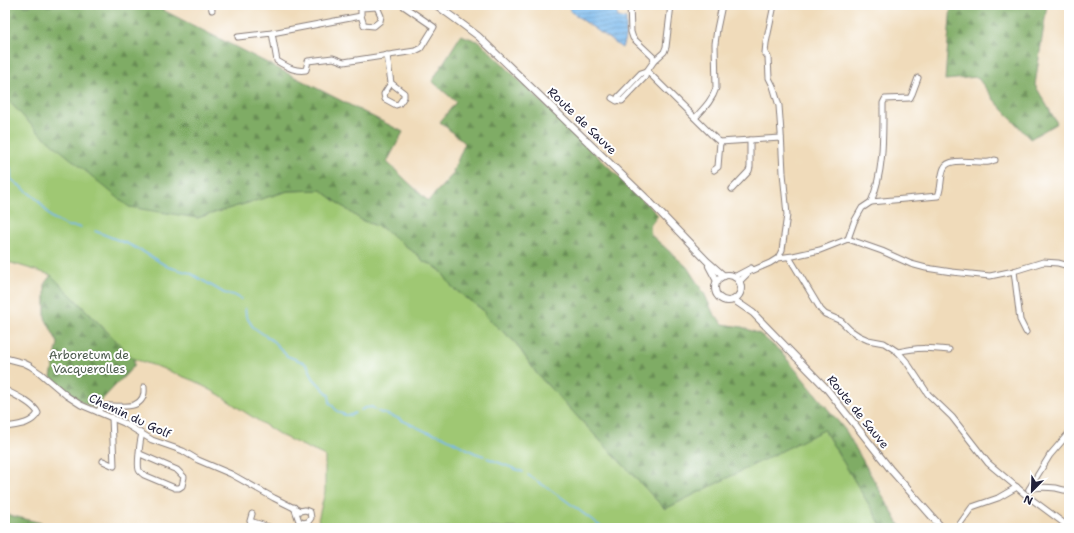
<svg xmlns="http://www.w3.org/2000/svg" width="1074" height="533" viewBox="0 0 1074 533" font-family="'Shantell Sans',sans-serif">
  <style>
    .green { fill: #9fc873; stroke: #607557 }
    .forest { fill: url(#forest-firs); stroke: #506750 }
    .water { fill: url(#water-rules); stroke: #4e6e94 }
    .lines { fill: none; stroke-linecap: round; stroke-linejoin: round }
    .stream { stroke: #79b9ed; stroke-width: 1.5 }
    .minor-casing { stroke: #897e7a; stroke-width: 7 }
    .major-casing { stroke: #897e7a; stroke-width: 8 }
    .minor { stroke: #fff; stroke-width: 5 }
    .major { stroke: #fff; stroke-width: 6 }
    .labels { text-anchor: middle; stroke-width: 4; stroke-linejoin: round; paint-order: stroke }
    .street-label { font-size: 12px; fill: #22223b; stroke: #fff }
    .park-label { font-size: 12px; fill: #4e5c4f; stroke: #fff }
  </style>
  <defs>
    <pattern id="forest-firs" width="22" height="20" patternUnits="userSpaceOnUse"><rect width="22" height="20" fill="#7fac65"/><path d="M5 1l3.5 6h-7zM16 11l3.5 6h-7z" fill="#688c54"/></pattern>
    <pattern id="water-rules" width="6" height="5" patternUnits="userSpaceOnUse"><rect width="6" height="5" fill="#79b9ed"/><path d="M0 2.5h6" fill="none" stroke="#6396c1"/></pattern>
  </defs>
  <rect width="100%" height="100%" fill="#fff"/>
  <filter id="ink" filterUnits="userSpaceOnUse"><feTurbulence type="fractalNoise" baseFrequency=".025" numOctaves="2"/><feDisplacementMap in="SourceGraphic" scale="8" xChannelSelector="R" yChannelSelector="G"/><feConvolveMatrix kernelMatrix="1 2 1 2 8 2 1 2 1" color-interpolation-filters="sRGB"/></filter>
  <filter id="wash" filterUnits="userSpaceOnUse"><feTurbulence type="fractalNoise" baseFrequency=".012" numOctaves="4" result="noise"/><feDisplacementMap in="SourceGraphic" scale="16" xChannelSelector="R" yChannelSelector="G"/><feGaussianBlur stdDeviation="0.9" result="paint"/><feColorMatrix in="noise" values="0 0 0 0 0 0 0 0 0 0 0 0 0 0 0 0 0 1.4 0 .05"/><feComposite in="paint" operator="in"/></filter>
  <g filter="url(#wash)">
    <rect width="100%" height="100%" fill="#f0dbba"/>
    <path class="green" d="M5 97 37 131 197 218 288 191 321 190 361 220 382 228 419 256 424 262 431 264 441 271 453 288 483 310 487 318 515 342 537 374 665 509 824 429 883 528H327L318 520 325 492V456L282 436 237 407 220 395 194 381 159 367 134 359 51 275 5 261Z"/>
    <g class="forest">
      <path d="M5 5H153L403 132 387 162 428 201 454 173 453 171 465 143 440 122 456 102 432 81 461 35 480 42 658 215 650 226 651 235 687 267 705 295 713 313 723 324 742 327 760 334 781 352 846 431 901 528H883L824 430 665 509 537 374 515 342 487 318 483 310 453 288 441 271 431 264 424 262 419 256 382 228 361 220 321 190 288 191 197 218 129 207 37 131 5 97Z"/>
      <path d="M951 5H1047L1035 85 1057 123 1030 139 995 101 977 77 945 80Z"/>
      <path d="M51 275 134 359V366L94 408 81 402 51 377 58 343 45 318V283Z"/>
      <path d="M5 514 62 528H5Z"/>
    </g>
    <path class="water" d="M570 5H614L618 17 626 19V34L622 48 570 11Z"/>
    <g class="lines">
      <g class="stream">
        <path d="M5 158C11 165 11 170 11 179L38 200 51 217 67 226 81 227"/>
        <path d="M95 231 128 244 142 251 168 267 190 273 224 293 234 295 241 299"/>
        <path d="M245 308 246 316 253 327 273 341 287 356 303 362 308 366 313 378 329 395 330 403 338 412 345 415H351L355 413"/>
        <path d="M361 410 365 408 372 407 379 412 395 417 427 432 440 435 475 453 484 456"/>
        <path d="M487 458 523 472"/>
        <path d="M528 475 561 497 603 528"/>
      </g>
    </g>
  </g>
  <g filter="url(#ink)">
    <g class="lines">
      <g class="minor-casing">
        <g id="minor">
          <path d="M211 5 212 10"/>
          <path d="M774 5 766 43 765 53 768 57 769 78 773 86 779 106 781 133 783 173 787 215 782 250 778 258"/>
          <path d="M361 16 364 25 374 26 380 21 381 16 377 7 378 6"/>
          <path d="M272 33 277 61C286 66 294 72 306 70L308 61 333 58 344 62 415 51 421 48 434 27 402 5"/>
          <path d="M238 37 272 33 361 16V8L377 7"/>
          <path d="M387 55 391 83 384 94 385 99 396 105 399 104 404 97V93L391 83"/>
          <path d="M654 61 664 52 666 47 671 5"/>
          <path d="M647 71 715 138 720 142 781 138"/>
          <path d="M612 98 617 101 618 100 622 101 645 77 647 71 654 61 653 57 633 38 631 32 630 5"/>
          <path d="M618 100V97L641 73 647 71"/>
          <path d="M695 118C703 109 712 101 716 88L715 44 717 29 722 5"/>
          <path d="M714 170 718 167 720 142"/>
          <path d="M732 189 749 171 750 167V140"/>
          <path d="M871 202C884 171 883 136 883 103L885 99 910 98 912 94 918 78"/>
          <path d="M848 239 854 222 862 208 871 202 938 196C942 187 940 177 944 168 949 156 979 164 989 162 990 162 994 160 995 160"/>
          <path d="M789 257 821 310 825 314 841 321 850 330 859 336 868 340 884 343 898 352 906 361 928 394 952 417 988 463 1026 495 1069 527"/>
          <path d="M1014 271 1020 320 1026 332"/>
          <path d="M734 277 751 268"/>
          <path d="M739 282 749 272 770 263 778 258 793 256 820 250 848 239 882 251 911 264 926 268 952 272 990 276 1014 271 1043 262 1058 263 1069 266"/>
          <path d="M898 352C918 347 929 348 949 350"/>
          <path d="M5 358 24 363 30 366 40 373 67 396 81 405 124 423 152 440 175 448 183 451 198 460 231 474 274 498 300 511"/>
          <path d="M5 390C15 395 33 403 38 413 31 425 17 425 5 427"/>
          <path d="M98 412C99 410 100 408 102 407 105 405 108 406 112 406 127 407 146 408 144 387"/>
          <path d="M140 454 177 470 184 477 182 486 179 488H175L144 475C142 473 140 473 139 470 137 465 140 440 142 434"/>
          <path d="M103 461 114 466 112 417"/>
          <path d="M1029 489 1050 455 1069 433"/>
          <path d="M1029 490C1036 486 1048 487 1056 488 1061 489 1064 491 1069 490"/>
          <path d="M294 507 299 521 303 523 308 522 311 518 310 512 305 510 300 511"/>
          <path d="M252 514 250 521 272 528"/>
          <path d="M957 528 972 507 998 498 1017 487"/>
        </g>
      </g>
      <g class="major-casing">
        <g id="major">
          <path d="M436 5 458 21 478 36 650 202 707 261 724 276"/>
          <path d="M709 266 717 281"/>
          <circle cx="728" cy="288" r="13"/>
          <path d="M734 300 753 313 826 388 891 470 942 528"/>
        </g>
      </g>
      <use href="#minor" class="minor"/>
      <use href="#major" class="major"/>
    </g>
  </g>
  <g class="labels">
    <g class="street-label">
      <text transform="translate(582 121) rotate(44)" y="4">Route de Sauve</text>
      <text transform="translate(858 412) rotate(51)" y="4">Route de Sauve</text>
      <text transform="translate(130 416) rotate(25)" y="4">Chemin du Golf</text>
    </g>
    <g class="park-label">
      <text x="89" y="359">Arboretum de<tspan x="89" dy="14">Vacquerolles</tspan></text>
    </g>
  </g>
  <rect width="1074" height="533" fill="none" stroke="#fff" stroke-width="20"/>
  <g transform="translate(1032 491) rotate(203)" stroke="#ffffff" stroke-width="3" paint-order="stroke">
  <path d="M0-3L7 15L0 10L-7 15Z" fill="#22223b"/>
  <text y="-6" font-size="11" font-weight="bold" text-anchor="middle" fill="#22223b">N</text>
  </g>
</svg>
